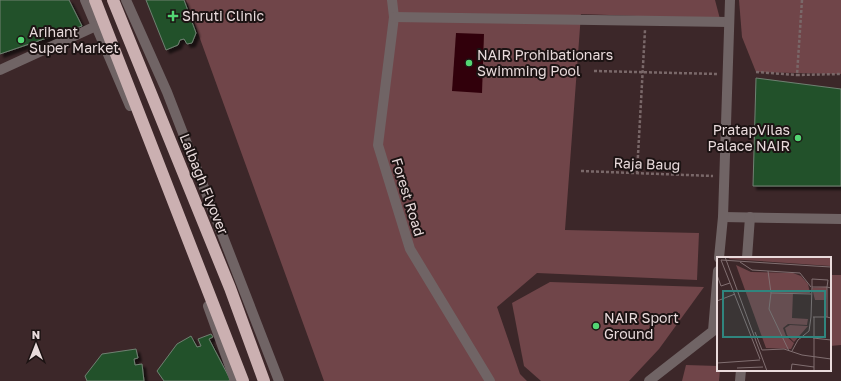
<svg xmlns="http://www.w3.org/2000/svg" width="841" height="381" viewBox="0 0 841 381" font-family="'Golos Text',sans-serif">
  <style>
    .green { fill: #704549 }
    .water { fill: #31000b }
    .building { fill: #22512c; stroke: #6f8171; filter: url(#shadow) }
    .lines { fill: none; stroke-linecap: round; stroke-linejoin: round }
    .path { stroke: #7a6869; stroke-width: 2.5; stroke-dasharray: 3 2; stroke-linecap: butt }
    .minor { stroke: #706465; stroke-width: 10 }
    .highway { stroke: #cbb0b1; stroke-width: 12 }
    .poi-dot { fill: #53d673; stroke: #1c1313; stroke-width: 1.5 }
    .labels { text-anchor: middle; stroke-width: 4; stroke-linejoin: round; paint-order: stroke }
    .poi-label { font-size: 14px; fill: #e9dbdc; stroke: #1c1313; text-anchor: start }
    .street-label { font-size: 14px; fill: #e9dbdc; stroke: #1c1313 }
    .inset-road { fill: none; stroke: #816f71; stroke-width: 1 }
    .view { fill: #30857e; fill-opacity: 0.15; stroke: #30857e; stroke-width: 2 }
    .inset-edge { fill: none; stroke: #e9dbdc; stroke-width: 2 }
  </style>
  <defs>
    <filter id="shadow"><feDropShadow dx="3.5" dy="3.5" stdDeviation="1" flood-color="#0009"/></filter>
  </defs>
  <rect width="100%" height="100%" fill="#3c2729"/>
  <g class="green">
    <path d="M186 0H715L720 19 581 14 565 230 699 233 697 280 537 273 497 307 520 374 527 381H324Z"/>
    <path d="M739 0H841V74L756 72 742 37Z"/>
    <path d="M830 275H841V345L830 346Z"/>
    <path d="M550 282 704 287 659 349 629 381H541L524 366 512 303Z"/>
    <path d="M686 365 718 366V370H720L719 381H682Z"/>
  </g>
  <path class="water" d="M456 33 484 34 482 93 452 91Z"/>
  <g class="building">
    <path d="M0 0H69L82 26 0 54Z"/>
    <path d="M146 0H184L196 33 192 43 187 44 184 39 180 40 178 45 166 50Z"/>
    <path d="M756 78 841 89V186H753Z"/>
    <path d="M211 334 213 337 209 339 230 379 229 381H164L157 371 177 344 191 336 197 347 201 346 198 339Z"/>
    <path d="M136 349 138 358 134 359 135 365 142 364 144 381H87L85 376 102 354Z"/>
  </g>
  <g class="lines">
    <g class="path">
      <path d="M802 0 797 75 841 74"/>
      <path d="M594 71 718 74"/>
      <path d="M756 72 797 75"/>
      <path d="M581 171 713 176"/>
      <path d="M637 173 645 30"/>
    </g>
    <g class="minor">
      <path d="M85 0 130 106"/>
      <path d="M126 0 167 92 279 381"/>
      <path d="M392 0 394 17 378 145 410 249 490 381"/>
      <path d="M394 17 729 22"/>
      <path d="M0 70 96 26"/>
      <path d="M723 217 841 219"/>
      <path d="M719 258 723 217 730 0"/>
      <path d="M747 258 750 217"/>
      <path d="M208 306 235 381"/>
      <path d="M649 381 713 331 718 271"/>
      <path d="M740 381 741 370"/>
    </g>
    <g class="highway">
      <path d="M95 0 243 381"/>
      <path d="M113 0 230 288 264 381"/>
    </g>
  </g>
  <g class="poi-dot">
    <path d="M171 10h4v4h4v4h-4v4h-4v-4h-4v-4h4z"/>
    <circle cx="21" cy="40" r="4"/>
    <circle cx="469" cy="63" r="4"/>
    <circle cx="798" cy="138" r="4"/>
    <circle cx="596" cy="326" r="4"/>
  </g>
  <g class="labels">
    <g class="poi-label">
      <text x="182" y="21">Shruti Clinic</text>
      <text x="29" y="37">Arihant<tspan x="29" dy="16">Super Market</tspan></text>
      <text x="477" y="60">NAIR Prohibationars<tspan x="477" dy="16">Swimming Pool</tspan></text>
      <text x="790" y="135" text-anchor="end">PratapVilas<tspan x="790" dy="16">Palace NAIR</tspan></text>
      <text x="604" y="323">NAIR Sport<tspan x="604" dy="16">Ground</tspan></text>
    </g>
    <g class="street-label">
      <text transform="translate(647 164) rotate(2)" y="5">Raja Baug</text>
      <text transform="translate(204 184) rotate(68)" y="5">Lalbagh Flyover</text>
      <text transform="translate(408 197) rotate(73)" y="5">Forest Road</text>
    </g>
  </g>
  <g transform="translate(717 257)">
    <rect width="114" height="114" fill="#3c2729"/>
    <path d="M10 0H114V9L13 2ZM19 8 34 15 76 16 84 19 91 27 93 36H76L75 61 91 62 90 68 71 67 66 71 69 79 77 86 74 92 49 91ZM110 30 109 43H98L95 31ZM73 68 91 69 77 85 70 78 68 71Z" fill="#704549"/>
    <path class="inset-road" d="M8 0 50 114M23 5 35 13 83 16 94 30M97 9 114 10M51 14 54 36 52 52 72 94M0 18 4 29 13 26M114 31 110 30V60L114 61M54 36 94 37M0 44 18 37M96 60H110M38 75 45 93M96 81 114 83M45 93 67 92 85 98 114 102M75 94 81 83 92 74 94 60 95 30V22L111 23 110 30H95M43 102 4 3 97 9M0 106 43 103M20 111 46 110M74 114 75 107 97 110M97 114V60"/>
    <path class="view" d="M6 34H108V80H6Z"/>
    <rect width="114" height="114" class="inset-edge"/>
  </g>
  <g transform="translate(36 345)" stroke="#1c1313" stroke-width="3" paint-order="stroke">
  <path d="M0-3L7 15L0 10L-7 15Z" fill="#e9dbdc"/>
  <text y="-6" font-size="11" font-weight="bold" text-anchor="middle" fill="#e9dbdc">N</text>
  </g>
</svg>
